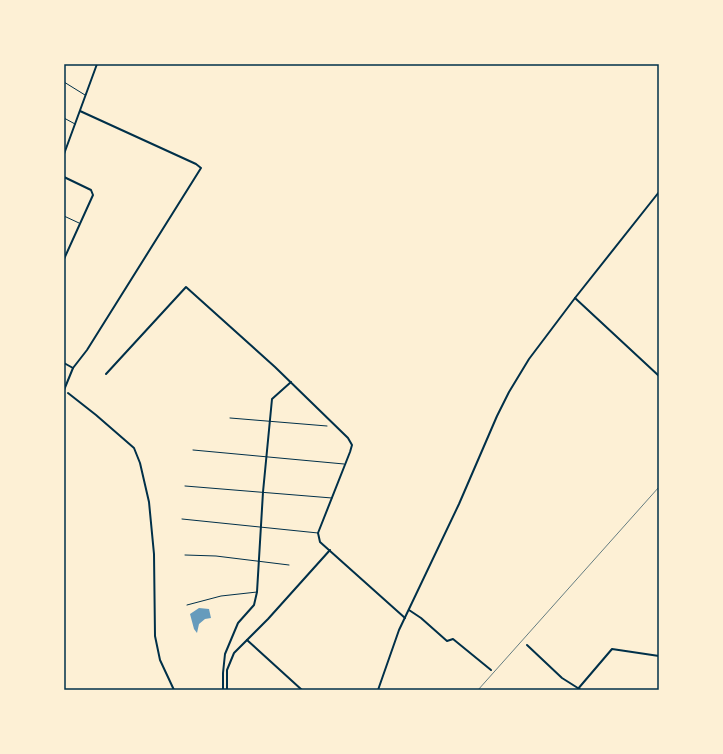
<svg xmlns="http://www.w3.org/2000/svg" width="723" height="754" viewBox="0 0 723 754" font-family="Ubuntu,sans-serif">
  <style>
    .water { fill: #669bbc }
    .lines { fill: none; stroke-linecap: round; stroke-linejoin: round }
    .service { stroke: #003049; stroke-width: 1 }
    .minor { stroke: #003049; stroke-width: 2 }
    .rail { stroke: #657d81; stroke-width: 1 }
    .neatline { fill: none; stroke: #003049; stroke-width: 1.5 }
  </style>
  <rect width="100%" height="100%" fill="#fdf0d5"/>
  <path class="water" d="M199 608 209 609 211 618 205 619 199 624 197 633 194 629 190 614Z"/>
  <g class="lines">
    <g class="service">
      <path d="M64 82 85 95"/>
      <path d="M64 118 75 124"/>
      <path d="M64 216 79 223"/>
      <path d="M230 418 327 426"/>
      <path d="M193 450 344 464"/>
      <path d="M185 486 332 498"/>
      <path d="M182 519 318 533"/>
      <path d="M185 555 216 556 289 565"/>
      <path d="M187 605 221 596 257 592"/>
    </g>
    <g class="minor">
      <path d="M64 154 97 64"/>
      <path d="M64 177 91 190 93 195 64 259"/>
      <path d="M575 298 659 376"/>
      <path d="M64 363 73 368"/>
      <path d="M106 374 186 287 275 367 348 438 352 445 350 452 318 533 320 542 405 618"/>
      <path d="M64 390 73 368 87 350 201 168 196 164 80 111"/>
      <path d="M68 393 96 415 134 448 140 463 149 502 154 554 155 636 160 660 174 690"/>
      <path d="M409 610 421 618 447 641 453 639 491 670"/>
      <path d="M247 640 302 690"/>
      <path d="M527 645 562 678 581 690"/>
      <path d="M223 690V673L225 654 238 623 254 605 257 592 263 492 272 399 291 382"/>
      <path d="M227 690V670L234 653 268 619 330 550"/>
      <path d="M378 690 399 630 459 504 497 416 509 392 529 359 575 298 659 192"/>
      <path d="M577 690 612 649 659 656"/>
    </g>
    <path class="rail" d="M478 690 659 487"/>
  </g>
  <rect width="723" height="754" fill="none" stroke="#fdf0d5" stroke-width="130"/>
  <rect x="65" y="65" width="593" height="624" class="neatline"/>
</svg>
